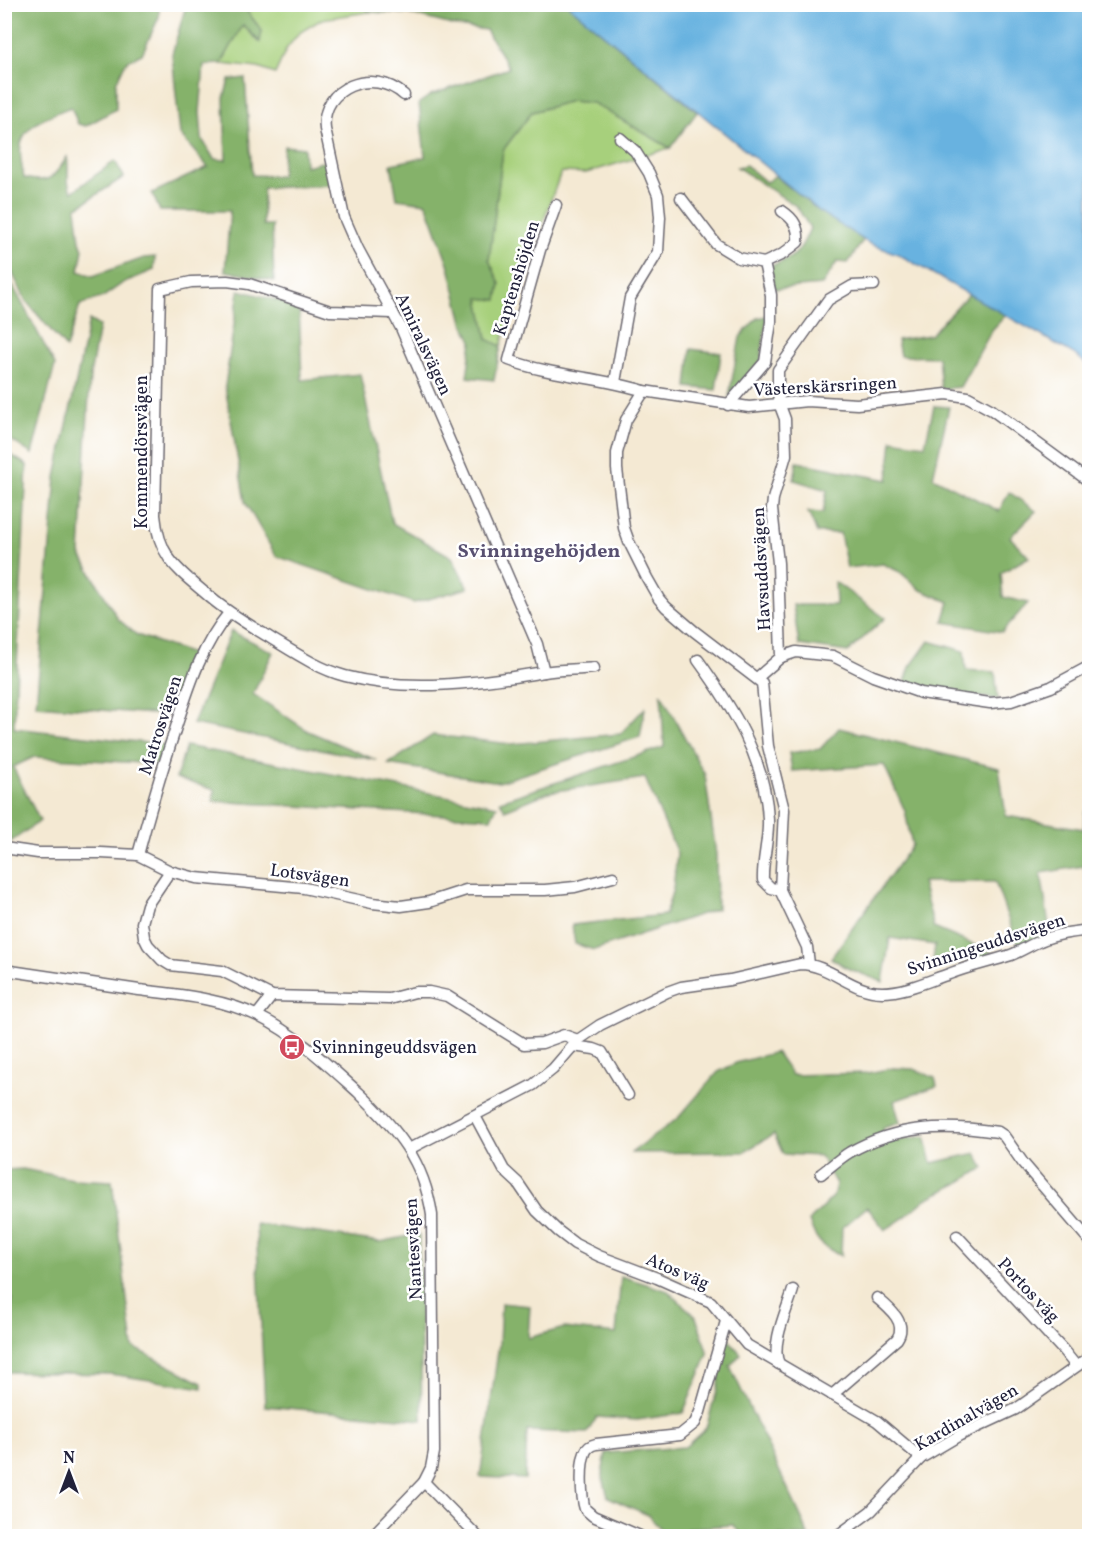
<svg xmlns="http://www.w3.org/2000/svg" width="1094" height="1541" viewBox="0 0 1094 1541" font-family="Vollkorn,serif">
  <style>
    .green { fill: #a7d07b; stroke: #64795b; stroke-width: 1.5 }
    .forest { fill: #85b26b; stroke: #546a53; stroke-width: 1.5 }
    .water { fill: #67b2e0; stroke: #446a8e; stroke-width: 1.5 }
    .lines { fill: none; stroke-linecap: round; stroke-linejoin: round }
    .minor-casing { stroke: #6c6870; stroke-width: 13 }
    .minor { stroke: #fff; stroke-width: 10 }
    .labels { text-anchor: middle; stroke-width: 5; stroke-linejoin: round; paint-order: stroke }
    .street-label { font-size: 18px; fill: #22223b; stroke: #fff }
    .poi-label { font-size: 18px; fill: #22223b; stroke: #fff; text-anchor: start }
    .neighbourhood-label { font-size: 20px; font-weight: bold; fill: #585071; stroke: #fff }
  </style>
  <rect width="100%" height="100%" fill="#fff"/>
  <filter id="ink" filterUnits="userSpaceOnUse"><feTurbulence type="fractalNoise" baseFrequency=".0167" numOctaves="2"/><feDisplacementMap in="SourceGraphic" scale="12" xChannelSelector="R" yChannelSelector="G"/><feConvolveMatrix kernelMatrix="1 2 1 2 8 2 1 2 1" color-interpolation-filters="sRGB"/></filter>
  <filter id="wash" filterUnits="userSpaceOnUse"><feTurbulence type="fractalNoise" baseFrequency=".008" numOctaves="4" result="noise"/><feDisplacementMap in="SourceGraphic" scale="24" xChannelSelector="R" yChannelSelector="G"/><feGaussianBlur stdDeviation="1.35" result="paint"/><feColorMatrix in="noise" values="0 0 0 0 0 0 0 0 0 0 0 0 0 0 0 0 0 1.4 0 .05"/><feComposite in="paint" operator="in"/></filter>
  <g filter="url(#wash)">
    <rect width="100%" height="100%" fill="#f4e9d3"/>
    <g class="green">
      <path d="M246 5H364L369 12 322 19 299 33 287 48 275 74 258 68 221 64 243 25 259 42 262 31 246 10Z"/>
      <path d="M571 101 593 103 670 148 586 173 561 172 524 275 501 346 487 340 479 298 497 300 500 284 489 260 503 150 532 112Z"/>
    </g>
    <g class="forest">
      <path d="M5 4 159 5V17L142 54 126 62 116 83V109L86 126 78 124 71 107C56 113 32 121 24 136 17 147 22 166 24 178 49 184 54 178 67 157 70 170 65 182 72 192L115 161 124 177 76 208 80 241 83 249 79 271 93 276 144 258 155 257 154 270 123 283 103 297 80 305 66 348 26 301 5 258Z"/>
      <path d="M186 5H246V10L262 31 260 42 243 25 221 64 204 65 200 112 202 139 214 159 226 160 224 98 229 80 245 78 252 175 281 176 284 146 304 148 305 166 327 161 333 185 263 188V225H272L274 281 225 271 230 211H160L152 193 208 167 180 135 172 54Z"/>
      <path d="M364 5H568L697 112 670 148 593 103 571 101 532 112 503 150 489 260 500 284 497 300 479 298 487 339 501 346 494 380 467 377 472 341 463 322 448 263 426 203 397 199 391 164 425 157 419 103 431 95 509 68 486 30 456 26 409 14 369 12Z"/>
      <path d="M746 165 766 182 775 176 823 214 864 239 848 263 837 262 822 285 775 289 770 266C795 258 800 253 810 228L797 207 737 167Z"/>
      <path d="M5 271 55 365 32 454 5 436Z"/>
      <path d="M239 290 299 306 302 380 360 374 392 523 452 557 468 588 414 603 276 556 245 502 225 386Z"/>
      <path d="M969 294 1006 315 992 330 960 387 941 389 938 357 900 356 897 340 930 335Z"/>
      <path d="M767 316 761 361 729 396 740 337 757 318Z"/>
      <path d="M89 320 99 326 90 376 80 554 118 619 137 635 195 655 165 715 36 705 56 477Z"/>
      <path d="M691 349 721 353 716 390 687 387Z"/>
      <path d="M934 406 949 407 933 477 999 511 1009 492 1036 511 1010 537 1029 557 1001 573 1003 597 1028 603 1002 632 943 622 949 602 921 590 900 572 883 564 847 568 840 533H817L808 512 823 513 827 490 794 480 797 462 888 480 892 440 925 445Z"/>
      <path d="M4 451 27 465 14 728 165 745 160 764 34 757 13 767 40 821 9 843 4 841Z"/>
      <path d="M835 582 885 618 848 652 799 645 793 605H836Z"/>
      <path d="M231 631 273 652 253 694 308 731 376 760 193 724Z"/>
      <path d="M929 641 964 651 966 670 995 672 998 699 937 693 905 682 910 667Z"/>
      <path d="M661 693 705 775 716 854 717 909 594 950 575 944 572 925 665 915 673 889 677 853 645 778 549 792 505 810 500 801 664 747Z"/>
      <path d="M645 708 640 737 499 782 388 764 433 735 511 744 620 734Z"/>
      <path d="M839 728 999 768 1006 816 1084 829 1085 812 1089 809V890L1084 866 1041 873 1050 932 1018 946 995 882H922L934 928 995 954 932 968 935 945 890 938 883 982 849 969 831 958 912 845 905 811 884 765 792 771 789 753 820 749Z"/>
      <path d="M186 746 497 806 491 818 213 801 215 790 176 778Z"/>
      <path d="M776 1052 792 1075 868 1073 893 1068 914 1069 935 1078 937 1086 894 1101 900 1123 883 1128 887 1142 925 1136 932 1163 976 1153 984 1168 957 1184 926 1199 905 1217 885 1230 867 1207 842 1228 841 1256C822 1246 816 1242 809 1221L833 1197 836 1184 820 1156 783 1154 774 1134 744 1152 631 1153 678 1118 718 1072 736 1063Z"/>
      <path d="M23 1169 73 1179 112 1181 133 1347 202 1383V1388L110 1374 5 1372V1331L13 1299 5 1298V1170Z"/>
      <path d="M256 1224 380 1242 419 1234 422 1420 265 1406Z"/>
      <path d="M621 1276 668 1291 696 1317 708 1354 683 1413 637 1420 597 1417 587 1433 527 1431 525 1479 480 1477 499 1344 501 1303 530 1306 528 1338 564 1328 616 1334Z"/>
      <path d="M726 1336 741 1354 730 1366 804 1523 808 1536H743L733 1525 689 1528 677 1536H667L648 1515 608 1497 602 1474 606 1453 685 1447 706 1428 717 1390Z"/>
    </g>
    <path class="water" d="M568 5H1089V366L1074 354 898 254 870 244 823 214Z"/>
  </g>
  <g filter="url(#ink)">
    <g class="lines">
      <g class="minor-casing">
        <g id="minor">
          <path d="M404 95C373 67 320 87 325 129L344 217 358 249 401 328 537 644 544 672"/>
          <path d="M681 198 716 244 739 258 764 263"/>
          <path d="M556 205 540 250 509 360C551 376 600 377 644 391"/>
          <path d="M393 313 330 311 249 284 227 281 191 282 160 289 155 515C159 560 180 571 211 598 230 614 251 626 272 639 295 653 319 669 345 676 409 693 480 683 544 672 560 669 578 670 594 668"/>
          <path d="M615 382 630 298 658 252 660 217 658 195 649 173 635 151 620 138"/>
          <path d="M728 405 765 362 771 322V295L764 263 783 254 798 242C799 227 794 219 782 211"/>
          <path d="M781 657 796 652 833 656 873 676 921 693 990 703 1011 701 1051 687 1090 666"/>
          <path d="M698 660C732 707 766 759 768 820 769 840 762 860 763 880L771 888 780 890"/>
          <path d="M757 678 781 657 778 563 772 509 773 499 786 455 785 419 779 403 778 389V370L828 300 852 286 874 285"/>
          <path d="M4 848 38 853H101L138 855 170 871 196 878 304 888 372 903 401 906 429 902 466 890H545L575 887 613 877"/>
          <path d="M138 855C150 810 163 766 178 721 190 683 203 644 229 613"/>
          <path d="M170 871 147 905 142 923 144 937 148 945 162 960 170 965 222 971 272 996 389 999 415 992H429L447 996 524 1044 542 1043 564 1035 578 1040"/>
          <path d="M809 964 807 947 780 890 784 810 768 746 762 683 694 631 666 607 659 599 647 578 629 542 624 528 617 469V453L626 420 644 391 749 407 807 401 857 404 947 394 968 397 992 410 1090 482"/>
          <path d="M4 970C49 977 94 983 139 990 179 995 221 998 258 1016 297 1035 328 1065 359 1093 397 1129 424 1161 432 1215L434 1452 431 1468 424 1482 372 1536"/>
          <path d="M257 1015 272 996"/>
          <path d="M573 1046 594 1049 602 1052 628 1095"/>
          <path d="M475 1116 504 1170 518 1183 537 1211 558 1231 575 1244 599 1256 657 1278 711 1302 747 1345 877 1421 921 1458"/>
          <path d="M409 1149 533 1085 553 1069 578 1040 600 1025 667 992 681 987 730 980 800 964C830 964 851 992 882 992 905 992 928 981 949 974 969 966 990 962 1011 955 1021 951 1030 945 1040 941 1056 934 1073 932 1090 930"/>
          <path d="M821 1174C830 1167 840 1158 850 1152 898 1125 945 1124 998 1132L1004 1136 1023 1163 1090 1241"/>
          <path d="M957 1236 1063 1350 1076 1366"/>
          <path d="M779 1364C770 1345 787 1310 793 1290"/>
          <path d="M832 1395 897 1339C908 1323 889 1308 877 1298"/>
          <path d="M424 1482 477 1536"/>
          <path d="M640 1536 593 1516 585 1509C581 1497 580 1465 585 1453 587 1447 591 1445 596 1444L680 1435 695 1423 700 1412 726 1321"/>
          <path d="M837 1536 871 1511 921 1458 960 1435 1016 1409 1090 1357"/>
        </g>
      </g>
      <use href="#minor" class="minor"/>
    </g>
  </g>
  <defs>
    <g id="bus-disc" transform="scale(1.35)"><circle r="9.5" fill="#d1495b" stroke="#fff"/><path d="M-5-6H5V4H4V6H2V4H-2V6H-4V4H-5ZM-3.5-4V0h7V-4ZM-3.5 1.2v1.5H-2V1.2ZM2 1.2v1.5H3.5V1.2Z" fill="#fff"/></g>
  </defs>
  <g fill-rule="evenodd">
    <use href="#bus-disc" x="292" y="1047"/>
  </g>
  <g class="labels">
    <g class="street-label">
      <text transform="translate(516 278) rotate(-73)" y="6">Kaptenshöjden</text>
      <text transform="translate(424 344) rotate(65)" y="6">Amiralsvägen</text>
      <text transform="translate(825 386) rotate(-3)" y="6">Västerskärsringen</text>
      <text transform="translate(141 452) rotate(-90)" y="6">Kommendörsvägen</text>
      <text transform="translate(761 569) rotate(-93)" y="6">Havsuddsvägen</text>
      <text transform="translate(160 725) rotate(-72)" y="6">Matrosvägen</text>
      <text transform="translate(310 875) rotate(8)" y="6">Lotsvägen</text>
      <text transform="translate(986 944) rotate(-18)" y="6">Svinningeuddsvägen</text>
      <text transform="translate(413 1249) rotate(-93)" y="6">Nantesvägen</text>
      <text transform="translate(678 1271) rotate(23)" y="6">Atos väg</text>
      <text transform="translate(1029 1290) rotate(47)" y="6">Portos väg</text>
      <text transform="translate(966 1417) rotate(-30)" y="6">Kardinalvägen</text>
    </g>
    <g class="poi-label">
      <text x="312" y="1053">Svinningeuddsvägen</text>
    </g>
    <g class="neighbourhood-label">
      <text x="539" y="557">Svinningehöjden</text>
    </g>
  </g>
  <rect width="1094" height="1541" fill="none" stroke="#fff" stroke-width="24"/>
  <g transform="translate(69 1472)" stroke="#ffffff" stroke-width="4.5" paint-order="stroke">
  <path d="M0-4.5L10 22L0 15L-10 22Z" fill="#22223b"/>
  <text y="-9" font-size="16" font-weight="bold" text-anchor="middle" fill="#22223b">N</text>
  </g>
</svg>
